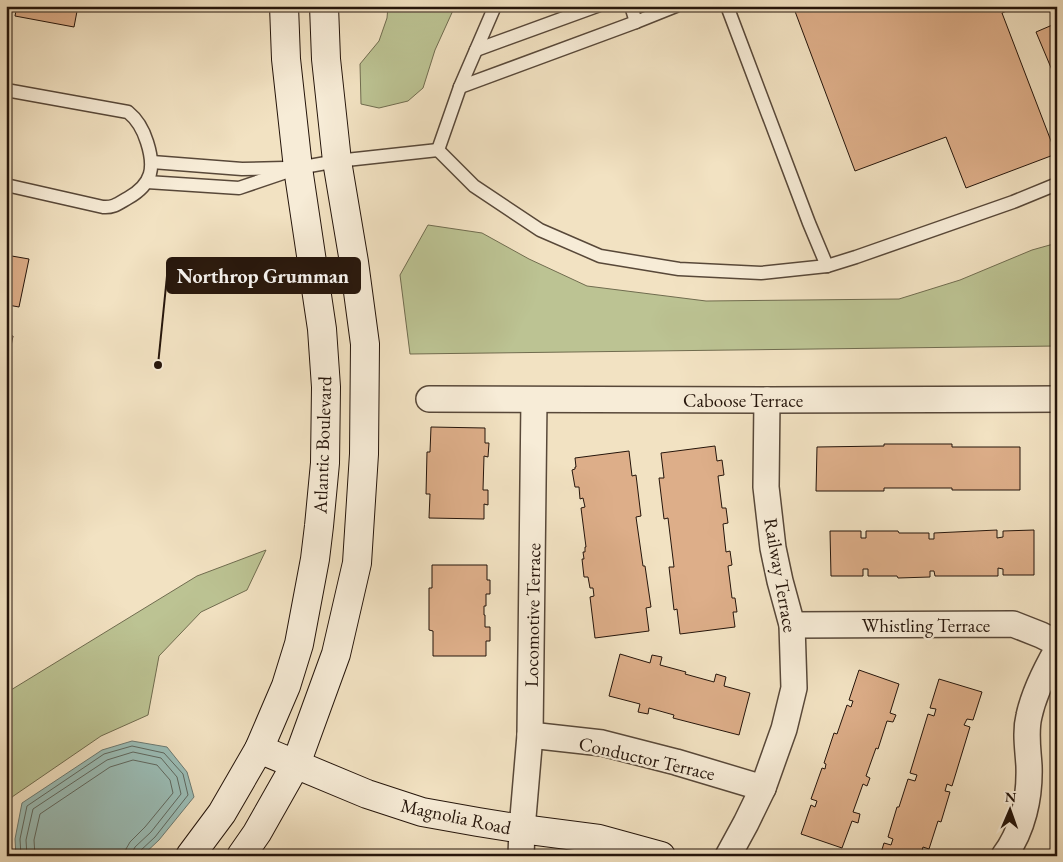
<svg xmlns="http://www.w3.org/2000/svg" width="1063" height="862" viewBox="0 0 1063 862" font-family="'EB Garamond',serif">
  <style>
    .green { fill: #bcc393; stroke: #706c4f }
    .water { fill: #9bbdb6; stroke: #6c7a72 }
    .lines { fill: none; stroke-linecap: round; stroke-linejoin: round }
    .shore { stroke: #606960; stroke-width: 1 }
    .building { fill: #ddae89; stroke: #25150b }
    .lane-casing { stroke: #584839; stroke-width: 15 }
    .street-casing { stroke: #584839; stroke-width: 28 }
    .secondary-casing { stroke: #25150b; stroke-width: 30 }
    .lane { stroke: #f7ecd7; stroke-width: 12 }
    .street { stroke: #f7ecd7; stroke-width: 25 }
    .secondary { stroke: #f7ecd7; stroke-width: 28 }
    .labels { text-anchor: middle; stroke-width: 4.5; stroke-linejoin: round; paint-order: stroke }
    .street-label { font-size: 19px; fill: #25150b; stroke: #f7ecd7 }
    .leader { fill: none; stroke: #25150b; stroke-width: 2 }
    .callout-dot { fill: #25150b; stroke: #f7ecd7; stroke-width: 2 }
    .callout { fill: #25150b; stroke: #25150b; stroke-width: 2 }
    .callout-label { font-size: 20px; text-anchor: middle; font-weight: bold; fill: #fff }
  </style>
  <rect width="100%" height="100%" fill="#f2e2c2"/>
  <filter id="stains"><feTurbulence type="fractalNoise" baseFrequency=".004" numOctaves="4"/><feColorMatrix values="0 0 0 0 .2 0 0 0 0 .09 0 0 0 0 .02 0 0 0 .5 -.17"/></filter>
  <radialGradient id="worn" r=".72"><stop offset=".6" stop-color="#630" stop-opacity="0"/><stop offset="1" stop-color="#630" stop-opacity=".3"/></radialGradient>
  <g class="green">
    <path d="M388 6H455L435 50 423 88 408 101 379 108 361 104 360 64 379 41 387 18Z"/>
    <path d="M428 225 482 233 529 259 587 286 706 301 899 299 960 280 1032 250 1057 243V346L410 354 400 275Z"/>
    <path d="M266 550 247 590 201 612 159 656 148 715 101 736 12 797 6 817V693L197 576Z"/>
  </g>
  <path class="water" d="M132 741 167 747 187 772 194 797 159 840 142 856H16L15 839 22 803 102 750Z"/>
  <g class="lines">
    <g class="shore">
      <path d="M21 856 20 839 27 806 104 754 132 746 164 753 183 774 188 795 155 837 140 851 139 856"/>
      <path d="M27 856 26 840 33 809 107 760 133 752 161 758 177 777 181 794 151 832 135 847 133 851V856"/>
      <path d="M35 856 34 840 40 814 110 767 133 760 157 765 170 780 173 793 145 827 130 842 126 849 125 856"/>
    </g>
  </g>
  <g class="building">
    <path d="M17 6H78L74 27 15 16Z"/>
    <path d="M793 6H1019L1002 13 1056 154 966 188 946 137 855 171Z"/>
    <path d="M1057 23V82L1036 32Z"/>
    <path d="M6 255 29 259 19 307 8 305 7 312 10 313 7 329 6 328Z"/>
    <path d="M6 335 13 336 6 372Z"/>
    <path d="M431 427 485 428V443H489L488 457 484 456 483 490H488V505L484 504V519L429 518 430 494H426L427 452H430Z"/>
    <path d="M884 444H952V447H1020V490H952V488H884V491H816L817 447 884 446Z"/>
    <path d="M715 446 717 461 722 460 724 475 718 476 722 508H726L728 523 723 524 726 552 730 551 732 565 728 566 732 598H735L737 612H733L735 627 680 634 677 609 674 610 669 567H674L668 518 664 519 659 478H664L661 453Z"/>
    <path d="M629 451 632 476 636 475 641 516 636 517 643 566H645L651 607 646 608 649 631 595 638 590 597 594 596 593 588H590L588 577H584L582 559H584L583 552H585V547H586L581 508 585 507 583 498 580 499 579 487H575L572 470 575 469V467H576L575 458Z"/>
    <path d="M997 530V538L1003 537V531L1034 530V575H1003V569L998 568V576H935L934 571H930V577L898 578 897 576H868V569H863V576H831L830 531H861V538H866V531H898L899 533H929V539H934V533Z"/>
    <path d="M432 565H487V580H490V594H486V606H484V615H485V627H490V641H486V656H433V631L429 630V588H432Z"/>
    <path d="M620 654 650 663 652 655 662 657 660 665 686 672 685 674 714 682 716 674 726 677 724 686 750 693 739 735 673 718 674 715 649 708 648 714 638 712 640 704 609 696Z"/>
    <path d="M859 670 899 684 890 713 896 715 893 722 887 721 878 749 876 748 866 776 870 778 867 786 863 784 853 812 860 814 858 823 852 821 842 848 801 834 811 805 815 807 817 801 811 799 822 768 825 769 826 764 824 763 834 733 837 734 847 705 851 707 853 701 849 700Z"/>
    <path d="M939 679 982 692 973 720 967 719 964 725 970 727 952 786 947 784 945 791 950 792 941 822 938 821 929 849 923 847 921 854 927 856H880L884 843 891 845 893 839 888 837 897 807H899L908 779 915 781 917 775 910 773 928 714 934 716 936 709 930 708Z"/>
  </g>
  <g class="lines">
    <g class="lane-casing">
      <g id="lane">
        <path d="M631 6 636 22"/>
        <path d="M727 6 809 223 827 266"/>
        <path d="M476 50 597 6"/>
        <path d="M460 87 636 22 676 6"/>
        <path d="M6 90 128 112C138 120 143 129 147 142 155 167 153 184 128 198 119 203 114 208 103 207L6 185"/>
        <path d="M438 150 474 186 540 230 600 256 679 269 761 273 827 266 856 257 1013 202 1057 184"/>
        <path d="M438 150 460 87 495 6"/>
        <path d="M152 162 242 169 285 168"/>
        <path d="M147 182 239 188 298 168 337 161 438 150"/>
      </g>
    </g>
    <g class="street-casing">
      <g id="street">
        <path d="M429 399 767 400 1057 399"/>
        <path d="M792 625 1013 624 1041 635 1057 643"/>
        <path d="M530 735 602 743 676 762 763 788"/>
        <path d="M521 856 522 829 530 735 534 400"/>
        <path d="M728 856 746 823 763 788 784 729 794 688 792 625 780 581 773 548 766 487 767 400"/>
        <path d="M1004 856C1023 830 1030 797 1029 766 1028 749 1025 732 1029 716 1034 693 1045 671 1057 650"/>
      </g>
    </g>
    <g class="secondary-casing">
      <g id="secondary">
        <path d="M259 749 367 794 422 812 478 822 522 829 599 839 661 856"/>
        <path d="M190 856 222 813 259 749 286 686 299 644 315 559 319 526 325 463 326 387 322 329 298 168 286 59 284 6"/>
        <path d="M241 856 257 833 296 764 336 654 357 563 364 454 365 344 354 262 337 161 326 59 324 6"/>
      </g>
    </g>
    <use href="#lane" class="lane"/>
    <use href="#street" class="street"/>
    <use href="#secondary" class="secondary"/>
  </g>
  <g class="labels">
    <g class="street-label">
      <text x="743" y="407">Caboose Terrace</text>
      <text transform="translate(322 445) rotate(-88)" y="7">Atlantic Boulevard</text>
      <text transform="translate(781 575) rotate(80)" y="7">Railway Terrace</text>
      <text transform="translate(532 615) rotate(-89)" y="7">Locomotive Terrace</text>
      <text x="926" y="632">Whistling Terrace</text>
      <text transform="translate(647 758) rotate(13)" y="7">Conductor Terrace</text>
      <text transform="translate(456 816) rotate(12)" y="7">Magnolia Road</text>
    </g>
  </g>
  <path class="leader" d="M158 365L167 276"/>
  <circle class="callout-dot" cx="158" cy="365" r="5"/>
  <rect class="callout" x="167" y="258" width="193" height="35" rx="5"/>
  <g class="callout-label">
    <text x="263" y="283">Northrop Grumman</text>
  </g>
  <rect width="1063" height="862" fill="none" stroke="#f2e2c2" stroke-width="25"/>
  <rect x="8" y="8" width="1048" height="847" fill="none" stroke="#25150b" stroke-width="2.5"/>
  <rect x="12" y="12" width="1038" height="837" fill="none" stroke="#25150b"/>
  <g transform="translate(1010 810) rotate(2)" stroke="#f7ecd7" stroke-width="4" paint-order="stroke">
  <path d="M0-4L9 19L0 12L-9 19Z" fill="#25150b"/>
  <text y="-8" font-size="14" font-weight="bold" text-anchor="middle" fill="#25150b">N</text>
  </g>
  <rect width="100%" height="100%" filter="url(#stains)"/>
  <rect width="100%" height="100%" fill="url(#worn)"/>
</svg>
